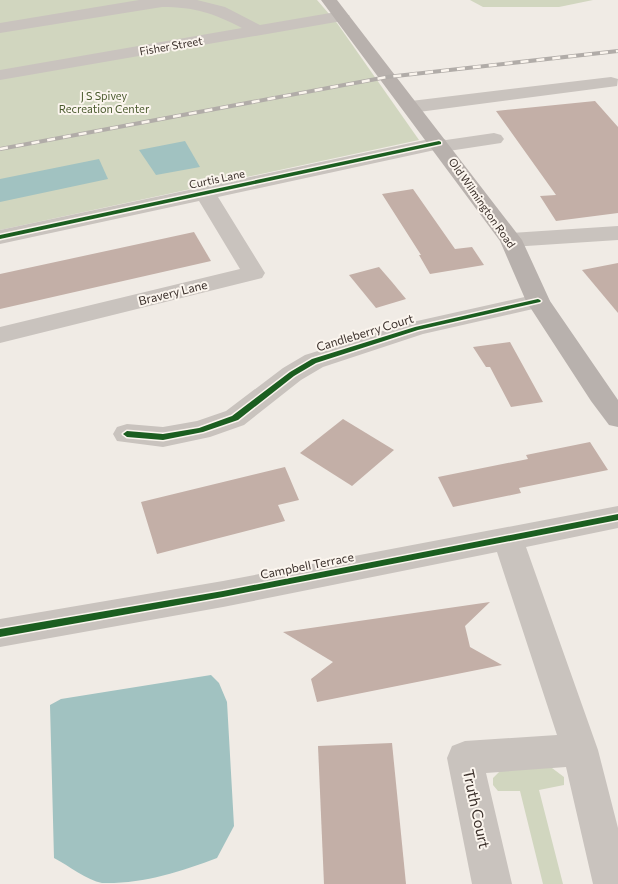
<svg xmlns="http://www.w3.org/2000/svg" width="618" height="884" viewBox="0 0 618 884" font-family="Commissioner,sans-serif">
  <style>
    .green { fill: #d1d6bf }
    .water { fill: #a1c2c1 }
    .building { fill: #c3afa7 }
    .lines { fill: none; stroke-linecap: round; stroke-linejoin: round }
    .minor { fill: #c9c3be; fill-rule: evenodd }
    .major { fill: #b8b1ad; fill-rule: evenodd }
    .rail-casing { stroke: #b1aca8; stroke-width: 4 }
    .rail { stroke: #fbf5ee; stroke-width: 2.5; stroke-dasharray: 8; stroke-linecap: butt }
    .cycleway-casing { stroke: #fbf5ee; stroke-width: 3 }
    .cycleway { fill: #1b5e20; fill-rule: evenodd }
    .labels { text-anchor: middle; stroke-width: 4; stroke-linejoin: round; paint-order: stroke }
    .far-street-label { font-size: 11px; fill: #3b302b; stroke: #fbf5ee }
    .far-park-label { font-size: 11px; fill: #4a5a2e; stroke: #fbf5ee }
    .street-label { font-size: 12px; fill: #3b302b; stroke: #fbf5ee }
    .near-street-label { font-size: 15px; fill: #3b302b; stroke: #fbf5ee }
  </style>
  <rect width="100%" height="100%" fill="#f0ebe5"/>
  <g class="green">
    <path d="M0 0H317L337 23 419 140 0 230Z"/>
    <path d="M470 0H593L559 7H483Z"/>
    <path d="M503 768H552L564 777V785L539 790 563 884H543L520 791H498L493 785V778Z"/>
  </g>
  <g class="water">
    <path d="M185 141 200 167 156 175 139 150Z"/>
    <path d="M99 159 108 179 0 202V179Z"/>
    <path d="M211 675 219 683 227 702 234 826 217 858C180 872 143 884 102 883 87 880 69 866 54 858L50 705 61 699Z"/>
  </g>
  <g class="building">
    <path d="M595 101 618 127V213L556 221 540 196 556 195 496 111Z"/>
    <path d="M413 189 455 249 472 247 484 265 430 274 419 255H421L382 194Z"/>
    <path d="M194 232 211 261 0 309V274Z"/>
    <path d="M618 263V313L582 270Z"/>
    <path d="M379 267 392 282 406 299 376 308 349 275Z"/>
    <path d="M510 342 543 402 511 407 490 367H486L473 347Z"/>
    <path d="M343 419 394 450 352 486 300 453Z"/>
    <path d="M590 442 608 470 519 488 521 493 453 507 438 477 528 459 526 455Z"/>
    <path d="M285 467 299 500 278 505 285 521 157 554 141 502Z"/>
    <path d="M490 602 465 626 470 647 502 665 317 702 311 679 333 662 283 632Z"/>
    <path d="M392 743 406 884H324L318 746Z"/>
  </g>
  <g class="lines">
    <g class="minor">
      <path d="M139 0H197L225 7 260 25 342 11 350 16 342 21 0 80V70L242 28C213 13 195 7 162 7L0 33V23Z"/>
      <path d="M611 77 618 79 617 86 411 113 404 111 402 107 404 103 411 101Z"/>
      <path d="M494 133 501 135 504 139 501 143 442 152 435 150 218 197 265 273 262 278 0 343V327L240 269 199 201 0 244V230L439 137 446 140Z"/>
      <path d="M618 226V240L511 247 503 245 500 240 503 235 511 233Z"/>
      <path d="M538 294 546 296 550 301 546 306 423 334 323 367 301 380 244 425 210 437 163 447 117 441 113 434 117 427 127 424 163 427 197 421 226 411 283 368 305 355 408 323Z"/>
      <path d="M618 506V528L526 547 598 750 618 828V884H593L566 767 486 773 512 884H472L447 758 452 746 465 741 557 735 497 552 223 607 0 647V619L223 581Z"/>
    </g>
    <path class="major" d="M321 0H337L522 240 550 301 618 400V427L609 425 591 401 526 301 500 241Z"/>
    <g class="rail-casing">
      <path id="rail" d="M0 149 387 77 618 51"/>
    </g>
    <use href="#rail" class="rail"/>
    <g class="cycleway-casing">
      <g id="cycleway">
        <path d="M439 141 441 142V144L0 239V235Z"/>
        <path d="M538 299 540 300 541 301 540 302 418 330 316 363 294 376 238 420 203 432 163 440 127 437 123 434 127 431 163 434 199 428 232 416 290 372 312 359 415 327Z"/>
        <path d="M618 514V520L223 597 0 637V629L223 591Z"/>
      </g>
    </g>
    <use href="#cycleway" class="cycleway"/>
  </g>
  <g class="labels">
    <g class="far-street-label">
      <text transform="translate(171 46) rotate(-10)" y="4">Fisher Street</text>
      <text transform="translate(217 179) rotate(-12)" y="4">Curtis Lane</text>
      <text transform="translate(482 203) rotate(55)" y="4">Old Wilmington Road</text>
    </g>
    <g class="far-park-label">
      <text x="104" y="100">J S Spivey<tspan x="104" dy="13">Recreation Center</tspan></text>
    </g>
    <g class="street-label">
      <text transform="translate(173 293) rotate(-14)" y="4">Bravery Lane</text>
      <text transform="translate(365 333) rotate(-17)" y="4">Candleberry Court</text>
      <text transform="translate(307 566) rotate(-11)" y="4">Campbell Terrace</text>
    </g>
    <g class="near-street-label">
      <text transform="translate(476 809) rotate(78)" y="5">Truth Court</text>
    </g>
  </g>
</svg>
